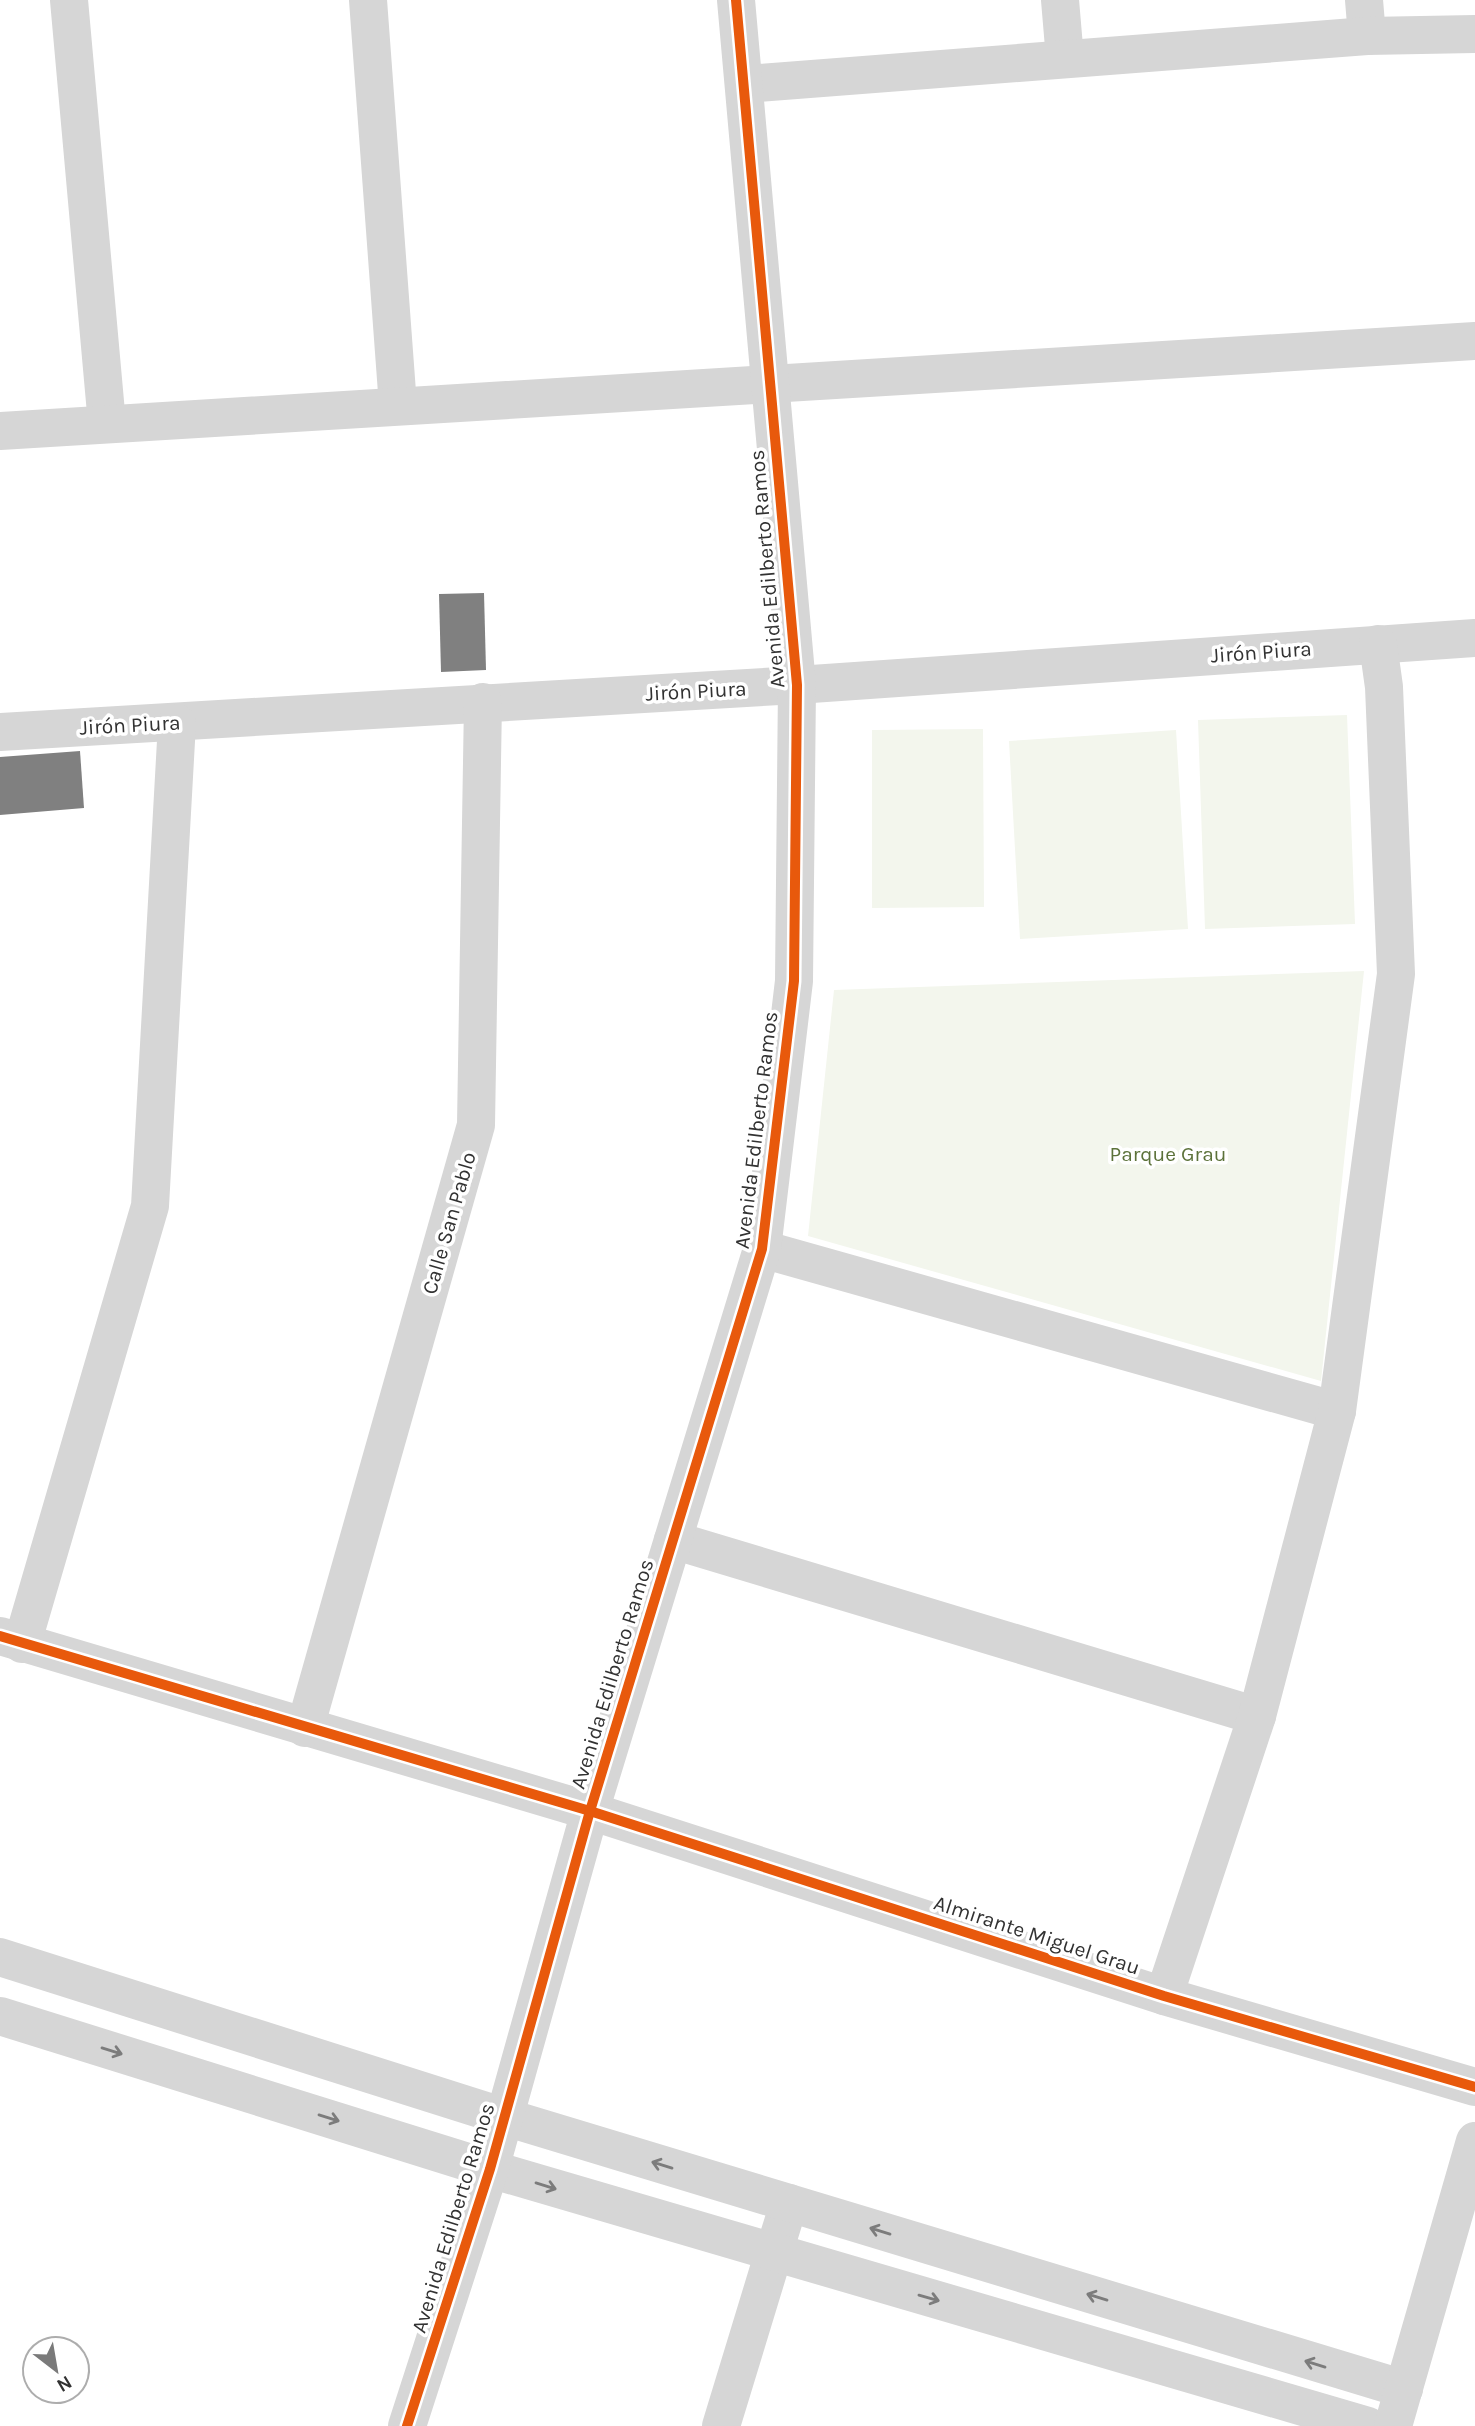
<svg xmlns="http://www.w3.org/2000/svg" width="1475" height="2426" viewBox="0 0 1475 2426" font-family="Karla,sans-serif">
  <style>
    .green { fill: #f3f6ed }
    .building { fill: #808080 }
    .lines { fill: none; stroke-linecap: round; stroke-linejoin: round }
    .minor { stroke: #d6d6d6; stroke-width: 38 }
    .tertiary { stroke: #d6d6d6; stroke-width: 38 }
    .cycleway-casing { stroke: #fff; stroke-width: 15 }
    .cycleway { stroke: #e8590c; stroke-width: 10 }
    .oneway { stroke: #7c7c7c }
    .labels { text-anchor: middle; stroke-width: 7; stroke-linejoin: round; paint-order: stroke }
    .street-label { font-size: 21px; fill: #323232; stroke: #fff }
    .park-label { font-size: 21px; fill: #5c723a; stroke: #fff }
  </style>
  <rect width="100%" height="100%" fill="#fff"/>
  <g class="green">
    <path d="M1347 715 1355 924 1205 929 1198 720Z"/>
    <path d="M983 729 984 907 872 908V730Z"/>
    <path d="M1176 730 1188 929 1020 939 1009 741Z"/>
    <path d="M1364 971 1321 1381 808 1236 834 990Z"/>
  </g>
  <g class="building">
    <path d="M484 593 486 670 441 672 439 594Z"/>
    <path d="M80 751 84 808 0 815V757Z"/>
  </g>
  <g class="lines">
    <g class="minor">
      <path d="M69 0 107 424"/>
      <path d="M368 0 398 406"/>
      <path d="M1060 0 1065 59"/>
      <path d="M1364 0 1367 36"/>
      <path d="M745 84 1367 36 1475 34"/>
      <path d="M0 431 1475 341"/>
      <path d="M0 732 797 685 1475 638"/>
      <path d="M762 1249 1337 1411"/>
      <path d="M673 1540 1257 1716"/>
      <path d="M0 1636 590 1811 1164 1996 1475 2087"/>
      <path d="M22 1644 150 1206 177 723"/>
      <path d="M305 1728 476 1125 483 702"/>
      <path d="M1164 1996 1257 1716 1337 1411 1396 974 1384 687 1378 644"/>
      <path d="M721 2426 789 2203"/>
    </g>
    <g class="tertiary">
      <path d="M0 1957 505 2117 1404 2389"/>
      <path d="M0 2016 490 2169 1368 2426"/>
      <path d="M407 2426 490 2169 590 1811 762 1249 794 981 797 685 736 0"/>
      <path d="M1393 2426 1475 2141"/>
    </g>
    <g class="cycleway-casing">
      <g id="cycleway">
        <path d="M0 1636 590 1811 1164 1996 1475 2087"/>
        <path d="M407 2426 490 2169 590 1811 762 1249 794 981 797 685 736 0"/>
      </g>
    </g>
    <use href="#cycleway" class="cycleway"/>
  </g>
  <defs><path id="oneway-shaft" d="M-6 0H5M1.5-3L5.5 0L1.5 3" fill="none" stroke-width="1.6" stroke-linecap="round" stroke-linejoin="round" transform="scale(1.75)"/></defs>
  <g class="oneway">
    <use href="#oneway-shaft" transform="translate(112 2051) rotate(17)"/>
    <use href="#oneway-shaft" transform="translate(329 2118) rotate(17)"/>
    <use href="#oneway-shaft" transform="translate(662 2165) rotate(-163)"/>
    <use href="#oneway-shaft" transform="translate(546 2186) rotate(17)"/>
    <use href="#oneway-shaft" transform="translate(880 2231) rotate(-163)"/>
    <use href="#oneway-shaft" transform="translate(1097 2297) rotate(-163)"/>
    <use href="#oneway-shaft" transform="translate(929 2298) rotate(16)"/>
    <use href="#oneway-shaft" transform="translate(1315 2364) rotate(-163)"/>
  </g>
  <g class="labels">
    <g class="street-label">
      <text transform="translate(767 569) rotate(-95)" y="7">Avenida Edilberto Ramos</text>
      <text transform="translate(1261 652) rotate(-4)" y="7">Jirón Piura</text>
      <text transform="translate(696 691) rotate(-3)" y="7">Jirón Piura</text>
      <text transform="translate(130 725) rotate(-3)" y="7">Jirón Piura</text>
      <text transform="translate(756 1130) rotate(-83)" y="7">Avenida Edilberto Ramos</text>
      <text transform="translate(449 1223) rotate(-74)" y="7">Calle San Pablo</text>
      <text transform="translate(612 1674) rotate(-73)" y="7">Avenida Edilberto Ramos</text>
      <text transform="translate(1037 1935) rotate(18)" y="7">Almirante Miguel Grau</text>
      <text transform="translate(453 2218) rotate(-73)" y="7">Avenida Edilberto Ramos</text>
    </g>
    <g class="park-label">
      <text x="1168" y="1161">Parque Grau</text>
    </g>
  </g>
  <g transform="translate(56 2370) rotate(149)"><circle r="33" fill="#ffffff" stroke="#adadad" stroke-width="2"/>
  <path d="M0-5L12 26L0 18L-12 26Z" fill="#7a7a7a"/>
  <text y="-10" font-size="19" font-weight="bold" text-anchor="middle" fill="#323232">N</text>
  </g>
</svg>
